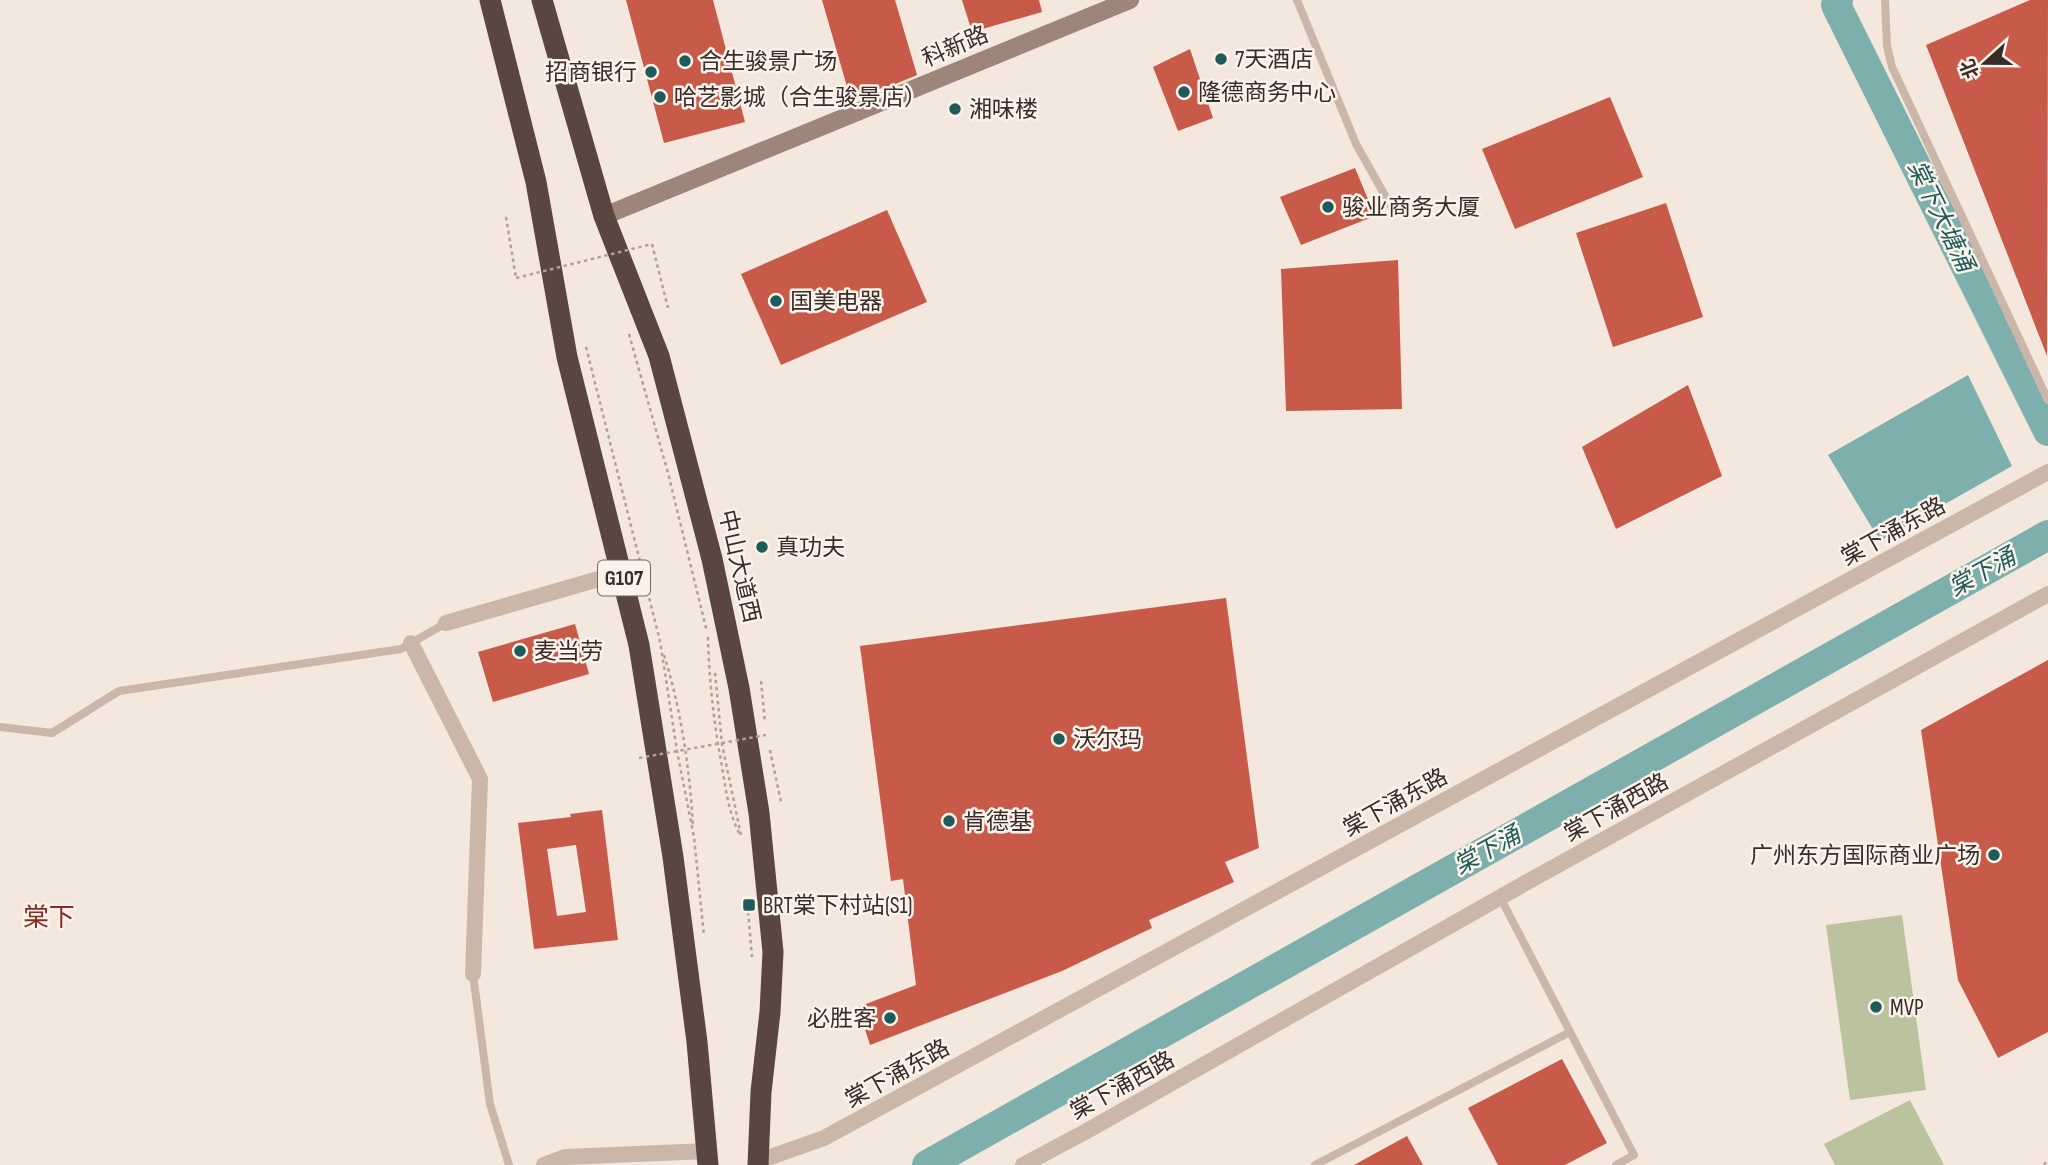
<svg xmlns="http://www.w3.org/2000/svg" width="2048" height="1165" viewBox="0 0 2048 1165" font-family="'Sofia Sans Condensed','Noto Sans SC',sans-serif">
  <style>
    .green { fill: #bac29e }
    .water { fill: #7db0ad }
    .lines { fill: none; stroke-linecap: round; stroke-linejoin: round }
    .river { stroke: #7db0ad; stroke-width: 30 }
    .building { fill: #c75a48; fill-rule: evenodd }
    .path { stroke: #b79f94; stroke-width: 2.5; stroke-dasharray: 3.5 3.5; stroke-linecap: butt }
    .lane { stroke: #cbb6aa; stroke-width: 8 }
    .street { stroke: #cbb6aa; stroke-width: 16 }
    .secondary { stroke: #9f847b; stroke-width: 18 }
    .highway { stroke: #5a4640; stroke-width: 21 }
    .path-bridge { stroke: #b79f94; stroke-width: 2.5; stroke-dasharray: 3.5 3.5; stroke-linecap: butt }
    .poi-dot { fill: #1e5b59; stroke: #faf2eb; stroke-width: 2.5 }
    .labels { text-anchor: middle; stroke-width: 5; stroke-linejoin: round; paint-order: stroke }
    .shield { fill: #faf2eb; stroke: #736863; stroke-width: 2 }
    .shield-label { font-size: 21px; font-weight: bold; fill: #392d29 }
    .street-label { font-size: 23px; fill: #392d29; stroke: #faf2eb }
    .poi-label { font-size: 23px; fill: #392d29; stroke: #faf2eb; text-anchor: start }
    .water-label { font-size: 24px; font-style: italic; fill: #1e5b59; stroke: #faf2eb }
    .quarter-label { font-size: 26px; fill: #892f21; stroke: #faf2eb }
  </style>
  <rect width="100%" height="100%" fill="#f3e7de"/>
  <g class="green">
    <path d="M1902 915 1926 1090 1850 1100 1826 925Z"/>
    <path d="M1910 1100 1944 1165H1835L1824 1144Z"/>
  </g>
  <path class="water" d="M1968 375 2012 466 1880 541 1828 455Z"/>
  <g class="lines">
    <g class="river">
      <path d="M1838 0 1836 5 2048 431"/>
      <path d="M927 1165 2048 535"/>
    </g>
  </g>
  <g class="building">
    <path d="M626 0H713L745 122 664 143Z"/>
    <path d="M822 0H895L917 75 893 85 850 97Z"/>
    <path d="M962 0H1039L1042 12 972 32Z"/>
    <path d="M2030 0H2048L2047 356 1926 45Z"/>
    <path d="M1190 49 1213 118 1178 131 1153 67Z"/>
    <path d="M1610 97 1643 177 1515 229 1482 149Z"/>
    <path d="M1355 168 1375 216 1301 245 1280 197Z"/>
    <path d="M1666 203 1703 317 1613 347 1576 233Z"/>
    <path d="M887 210 927 302 781 365 741 274Z"/>
    <path d="M1398 260 1402 409 1286 411 1281 269Z"/>
    <path d="M1688 385 1722 476 1616 529 1582 447Z"/>
    <path d="M1226 598 1259 848 1225 862 1234 882 1149 920 1152 928 1062 971 870 1045 858 1007 916 985 903 879 891 881 860 646Z"/>
    <path d="M575 624 589 674 493 702 478 652Z"/>
    <path d="M2048 660V1032L1998 1058 1958 980 1921 730Z"/>
    <path d="M602 810 618 940 534 949 518 823 571 817 570 814ZM576 845 586 912 557 916 547 849Z"/>
    <path d="M1562 1059 1607 1143 1565 1165H1498L1468 1108Z"/>
    <path d="M1407 1136 1423 1165H1354Z"/>
  </g>
  <g class="lines">
    <g class="path">
      <path d="M506 217 516 278"/>
      <path d="M652 244 668 308"/>
      <path d="M629 334 668 473 707 632"/>
      <path d="M586 347 660 641 677 751 694 837 704 936"/>
      <path d="M708 637C709 681 714 724 722 767 726 791 729 814 740 835"/>
      <path d="M664 655C681 709 690 770 693 827"/>
      <path d="M715 673 722 744 741 835"/>
      <path d="M761 681 765 723"/>
      <path d="M770 750 781 802"/>
      <path d="M747 898 752 957"/>
      <path d="M2044 1165 2048 1159"/>
    </g>
    <g class="lane">
      <path d="M1297 0 1356 144 1392 208"/>
      <path d="M1885 0 1887 46 1892 67 2048 400"/>
      <path d="M0 727 52 733 119 691 401 649 446 623"/>
      <path d="M1500 897 1634 1155 1616 1165"/>
      <path d="M473 974 490 1104 509 1165"/>
      <path d="M1315 1165 1570 1032"/>
    </g>
    <g class="street">
      <path d="M446 623 623 572"/>
      <path d="M411 643 480 779 473 974"/>
      <path d="M759 1161 824 1138 2048 472"/>
      <path d="M544 1165 565 1157 708 1151"/>
      <path d="M1023 1165 1085 1132 1529 881 2048 594"/>
    </g>
    <path class="secondary" d="M604 216 1130 0"/>
    <g class="highway">
      <path d="M490 0 536 182 567 357 639 645 673 857 697 1042 708 1165"/>
      <path d="M542 0 604 216 659 356 712 559 739 688 759 813 773 952 770 1012 761 1092 758 1165"/>
    </g>
    <g class="path-bridge">
      <path d="M516 278 652 244"/>
      <path d="M639 758 766 735"/>
    </g>
  </g>
  <g class="poi-dot">
    <circle cx="1221" cy="59" r="7"/>
    <circle cx="685" cy="61" r="7"/>
    <circle cx="651" cy="72" r="7"/>
    <circle cx="1184" cy="92" r="7"/>
    <circle cx="660" cy="97" r="7"/>
    <circle cx="955" cy="109" r="7"/>
    <circle cx="1328" cy="207" r="7"/>
    <circle cx="776" cy="301" r="7"/>
    <circle cx="762" cy="547" r="7"/>
    <circle cx="520" cy="651" r="7"/>
    <circle cx="1059" cy="739" r="7"/>
    <circle cx="949" cy="821" r="7"/>
    <circle cx="1994" cy="855" r="7"/>
    <rect x="742" y="898" width="14" height="14" rx="3.5"/>
    <circle cx="1876" cy="1007" r="7"/>
    <circle cx="890" cy="1018" r="7"/>
  </g>
  <g class="labels">
    <rect class="shield" x="598" y="560.5" width="52" height="35" rx="5"/>
    <g class="shield-label">
      <text x="624" y="585">G107</text>
    </g>
    <g class="street-label">
      <text transform="translate(955 46) rotate(-23)" y="8">科新路</text>
      <text transform="translate(1893 531) rotate(-29)" y="8">棠下涌东路</text>
      <text transform="translate(740 566) rotate(77)" y="8">中山大道西</text>
      <text transform="translate(1395 802) rotate(-29)" y="8">棠下涌东路</text>
      <text transform="translate(1616 807) rotate(-29)" y="8">棠下涌西路</text>
      <text transform="translate(897 1073) rotate(-29)" y="8">棠下涌东路</text>
      <text transform="translate(1122 1085) rotate(-29)" y="8">棠下涌西路</text>
    </g>
    <g class="poi-label">
      <text x="1235" y="67">7天酒店</text>
      <text x="699" y="69">合生骏景广场</text>
      <text x="637" y="80" text-anchor="end">招商银行</text>
      <text x="1198" y="100">隆德商务中心</text>
      <text x="674" y="105">哈艺影城（合生骏景店）</text>
      <text x="969" y="117">湘味楼</text>
      <text x="1342" y="215">骏业商务大厦</text>
      <text x="790" y="309">国美电器</text>
      <text x="776" y="555">真功夫</text>
      <text x="534" y="659">麦当劳</text>
      <text x="1073" y="747">沃尔玛</text>
      <text x="963" y="829">肯德基</text>
      <text x="1980" y="863" text-anchor="end">广州东方国际商业广场</text>
      <text x="763" y="913">BRT棠下村站(S1)</text>
      <text x="1890" y="1015">MVP</text>
      <text x="876" y="1026" text-anchor="end">必胜客</text>
    </g>
    <g class="water-label">
      <text transform="translate(1941 216) rotate(64)" y="8">棠下大塘涌</text>
      <text transform="translate(1982 572) rotate(-29)" y="8">棠下涌</text>
      <text transform="translate(1487 850) rotate(-29)" y="8">棠下涌</text>
    </g>
    <g class="quarter-label">
      <text x="49" y="926">棠下</text>
    </g>
  </g>
  <g transform="translate(1985 63) rotate(249)" stroke="#faf2eb" stroke-width="5" paint-order="stroke">
  <path d="M0-5L12 26L0 18L-12 26Z" fill="#392d29"/>
  <text y="-10" font-size="19" font-weight="bold" text-anchor="middle" fill="#392d29">北</text>
  </g>
</svg>
